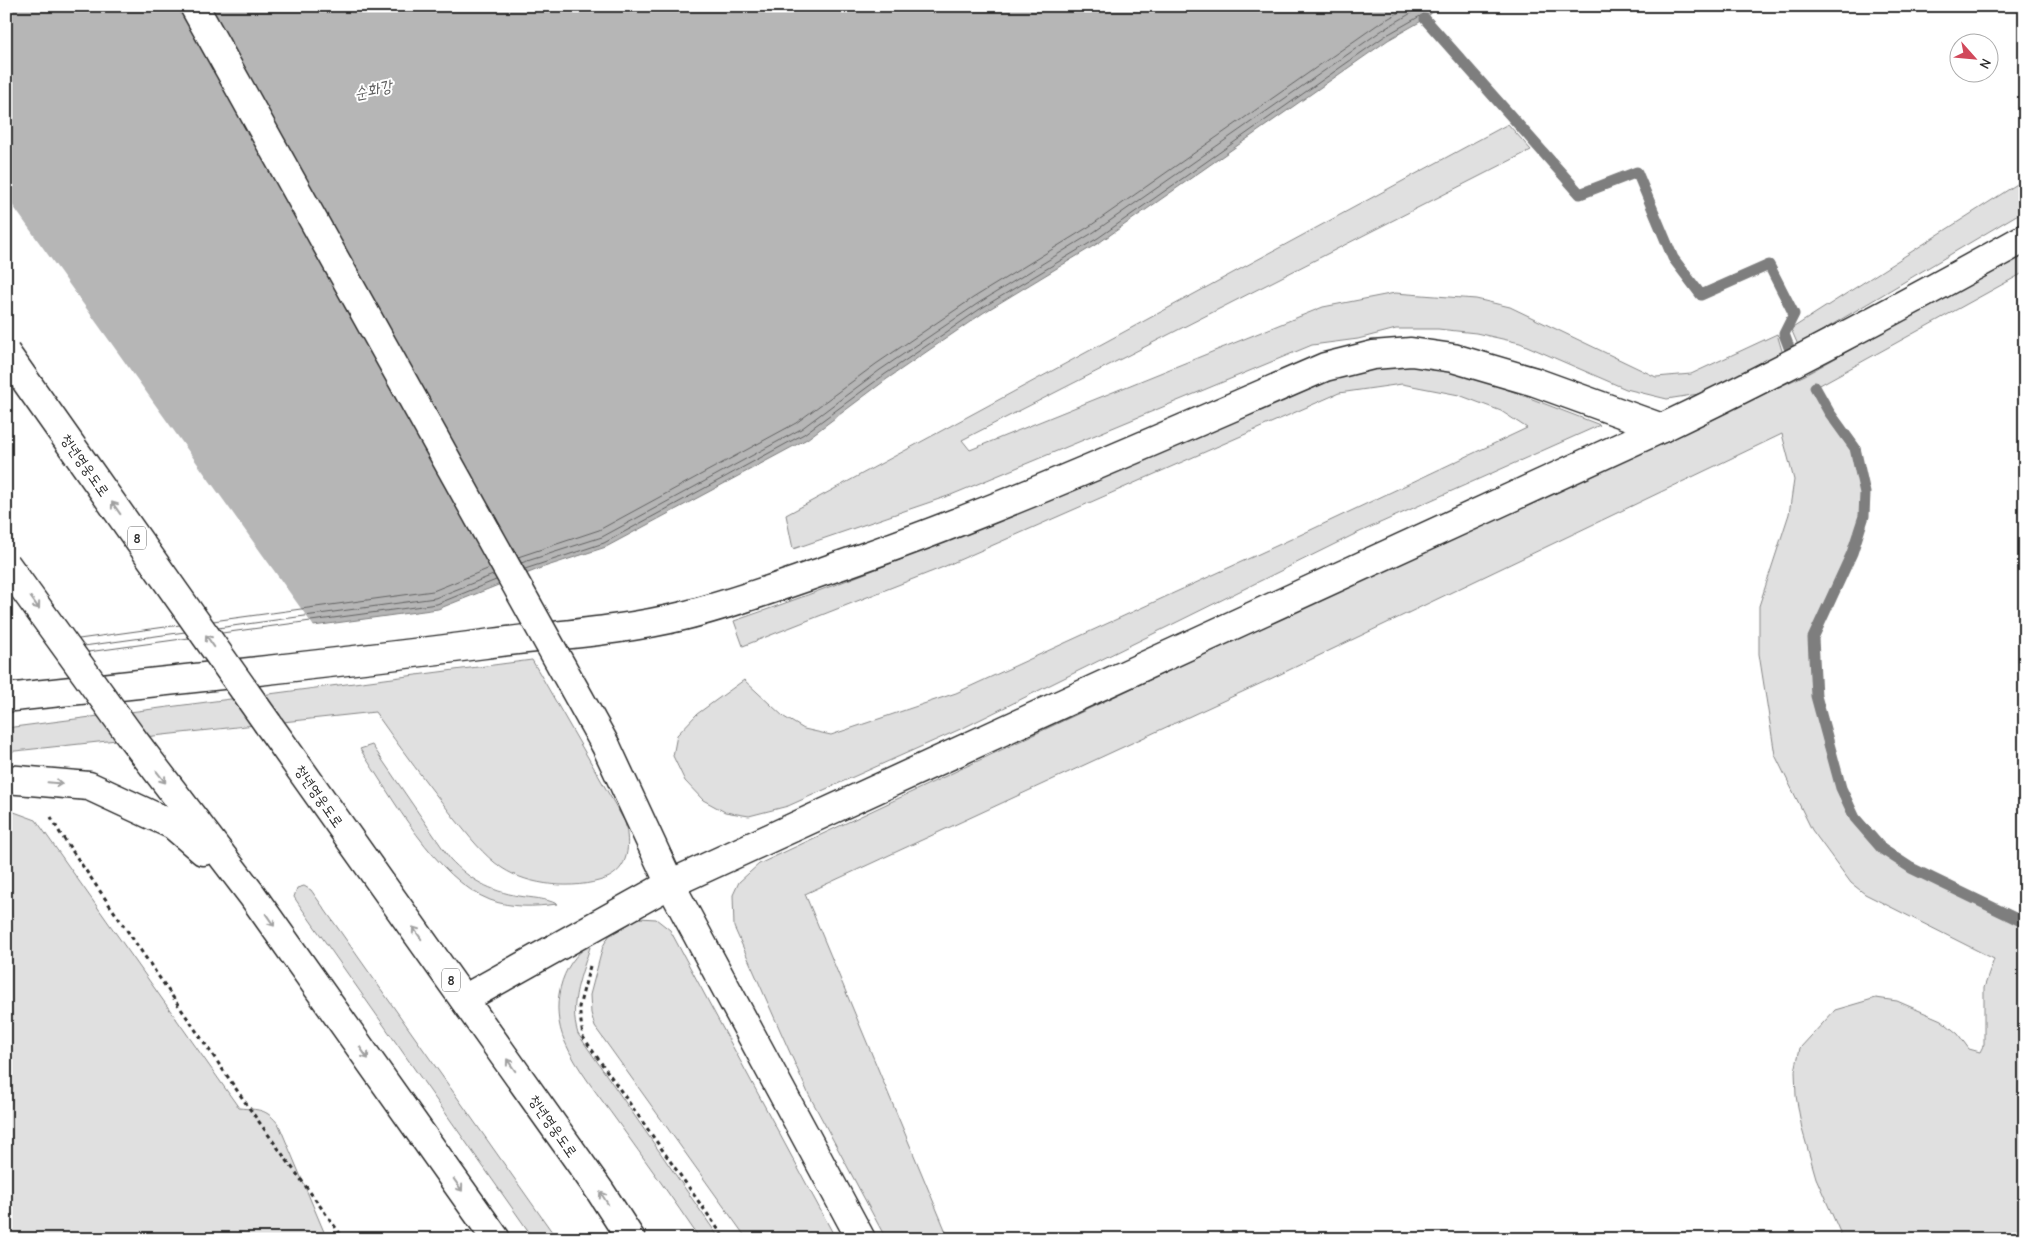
<svg xmlns="http://www.w3.org/2000/svg" width="2031" height="1245" viewBox="0 0 2031 1245" font-family="'Comic Neue','Poor Story',sans-serif">
  <style>
    .green { fill: #e0e0e0; stroke: #868686 }
    .water { fill: #b6b6b6; stroke: #7e7e7e }
    .pier { fill: #fff }
    .lines { fill: none; stroke-linecap: round; stroke-linejoin: round }
    .shore { stroke: #636363; stroke-width: 1 }
    .stream { stroke: #7e7e7e; stroke-width: 11 }
    .secondary-casing { stroke: #2b2b2b; stroke-width: 31 }
    .highway-casing { stroke: #2b2b2b; stroke-width: 31 }
    .path { stroke: #2b2b2b; stroke-width: 3; stroke-dasharray: 4 4; stroke-linecap: butt }
    .secondary { stroke: #fff; stroke-width: 28 }
    .highway { stroke: #fff; stroke-width: 28 }
    .secondary-bridge-casing { stroke: #2b2b2b; stroke-width: 31; stroke-linecap: butt }
    .highway-bridge-casing { stroke: #2b2b2b; stroke-width: 31; stroke-linecap: butt }
    .secondary-bridge { stroke: #fff; stroke-width: 28 }
    .highway-bridge { stroke: #fff; stroke-width: 28 }
    .oneway { stroke: #a0a0a0 }
    .labels { text-anchor: middle; stroke-width: 4; stroke-linejoin: round; paint-order: stroke }
    .shield { fill: #fff; stroke: #6b6b6b; stroke-width: 1 }
    .shield-label { font-size: 14px; font-weight: bold; fill: #2b2b2b }
    .street-label { font-size: 15px; fill: #2b2b2b; stroke: #fff }
    .water-label { font-size: 16px; font-style: italic; fill: #5c5c5c; stroke: #fff }
  </style>
  <rect width="100%" height="100%" fill="#fff"/>
  <filter id="ink" filterUnits="userSpaceOnUse"><feTurbulence type="fractalNoise" baseFrequency=".02" numOctaves="2"/><feDisplacementMap in="SourceGraphic" scale="10" xChannelSelector="R" yChannelSelector="G"/><feConvolveMatrix kernelMatrix="1 2 1 2 8 2 1 2 1" color-interpolation-filters="sRGB"/></filter>
  <g filter="url(#ink)">
    <g class="green">
      <path d="M1508 124 1531 150 962 440 970 450 1323 307 1395 293 1476 299 1510 307 1656 377 1691 374 1777 334 1783 354 1705 393 1667 399 1626 389 1520 343 1476 333 1438 329H1396L1358 339 1312 345 951 495 793 549 786 515Z"/>
      <path d="M2025 179V210L1798 345 1791 329Z"/>
      <path d="M2025 253V272L1818 386 1813 384V389L1827 413 1852 449 1863 493 1862 515 1850 552 1811 638 1813 697 1825 747 1838 788 1853 820 1880 851 1910 870 2025 927V1239H1843L1816 1178 1802 1129 1796 1096 1795 1071 1800 1048 1835 1010 1876 998 1897 1001 1941 1020 1958 1034 1969 1049 1980 1052 1984 1044V988L1994 959 1865 894 1851 883 1812 830 1775 755 1759 654V606L1789 514 1794 480 1782 434 1266 681 805 894 949 1239H886L808 1093 734 927 733 895 739 882 759 864 1466 531 1805 375Z"/>
      <path d="M1397 364 1436 366 1480 379 1600 425 1353 535 965 727 788 806 749 816 725 812 703 800 685 781 673 756 677 735 697 714 744 680 784 717 804 729 831 735 956 693 1300 535 1527 428 1501 411 1459 395 1402 384 1339 393 941 568 743 646 734 621C931 554 1120 467 1311 384L1363 368Z"/>
      <path d="M532 660 625 822C630 845 630 869 605 879 574 890 529 886 502 868 483 855 469 836 455 819 427 784 401 749 375 712L6 752V728Z"/>
      <path d="M372 745 450 859C470 880 490 891 519 896 532 898 545 898 557 904 535 907 511 908 490 900 436 879 392 797 360 749Z"/>
      <path d="M6 809 36 820 239 1108C259 1110 266 1108 279 1125L327 1239H6Z"/>
      <path d="M304 886 311 890 557 1239H534L300 906 294 897 297 888Z"/>
      <path d="M639 918 656 919 670 930 836 1239H747L595 1027 591 1013 590 995 603 946 609 936Z"/>
      <path d="M591 944C582 974 568 1003 578 1034L720 1239H700C673 1199 645 1160 617 1121 600 1097 576 1068 565 1042 550 1008 559 963 591 944Z"/>
    </g>
    <path class="water" d="M6 6H1439L1425 19 1388 40 1100 242 983 313 887 379 807 439 606 547 541 568 438 609 6 668Z"/>
    <path class="pier" d="M6 196 315 628 6 671Z"/>
    <g class="lines">
      <g class="shore">
        <path d="M518 557 599 530 796 423 876 364 973 298 1090 226 1377 25 1410 6"/>
        <path d="M521 563 602 537 801 429 880 370 977 304 1094 232 1381 31 1423 6"/>
        <path d="M525 569 604 543 804 434 884 375 980 309 1098 238 1385 36 1422 15 1432 6"/>
        <path d="M213 621 433 591 490 568"/>
        <path d="M218 628 435 598 493 575"/>
        <path d="M222 633 437 604 496 580"/>
        <path d="M79 639 180 625"/>
        <path d="M84 646 185 632"/>
        <path d="M88 652 189 638"/>
      </g>
      <g class="stream">
        <path d="M1425 19 1580 194 1637 172 1673 258 1701 295 1769 265 1794 314 1784 334 1790 350"/>
        <path d="M1815 387 1829 412 1855 448 1865 493 1864 516 1852 553 1813 638 1816 696 1841 788 1855 818 1882 849 1911 868 2025 923"/>
      </g>
      <g class="secondary-casing">
        <g id="secondary">
          <path d="M6 698C166 681 326 665 485 644 552 635 618 632 683 616 732 604 780 586 827 570 997 512 1160 438 1325 367L1373 355 1411 352 1453 358 1535 382 1662 428"/>
          <path d="M606 746 670 884 861 1239"/>
          <path d="M670 884 1662 428C1785 369 1905 305 2025 238"/>
        </g>
      </g>
      <g class="highway-casing">
        <g id="highway">
          <path d="M268 724 600 1191 631 1239"/>
          <path d="M132 738 252 895 496 1239"/>
          <path d="M6 779 89 786 173 825 203 851"/>
          <path d="M464 999 670 884"/>
        </g>
      </g>
      <g class="path">
        <path d="M51 817 60 833 254 1115 344 1239"/>
        <path d="M590 966 579 1007 583 1037 725 1239"/>
      </g>
      <use href="#secondary" class="secondary"/>
      <use href="#highway" class="highway"/>
      <g class="secondary-bridge-casing">
        <path id="secondary-bridge" d="M194 6 606 746"/>
      </g>
      <g class="highway-bridge-casing">
        <g id="highway-bridge">
          <path d="M6 353 268 724"/>
          <path d="M6 564 132 738"/>
        </g>
      </g>
      <use href="#secondary-bridge" class="secondary-bridge"/>
      <use href="#highway-bridge" class="highway-bridge"/>
    </g>
    <defs><path id="oneway-shaft" d="M-6 0H5M1.5-3L5.5 0L1.5 3" fill="none" stroke-width="1.6" stroke-linecap="round" stroke-linejoin="round" transform="scale(1.25)"/></defs>
    <g class="oneway">
      <use href="#oneway-shaft" transform="translate(116 508) rotate(-125)"/>
      <use href="#oneway-shaft" transform="translate(35 603) rotate(54)"/>
      <use href="#oneway-shaft" transform="translate(210 641) rotate(-125)"/>
      <use href="#oneway-shaft" transform="translate(161 777) rotate(52)"/>
      <use href="#oneway-shaft" transform="translate(55 783) rotate(5)"/>
      <use href="#oneway-shaft" transform="translate(270 920) rotate(55)"/>
      <use href="#oneway-shaft" transform="translate(417 933) rotate(-125)"/>
      <use href="#oneway-shaft" transform="translate(364 1053) rotate(55)"/>
      <use href="#oneway-shaft" transform="translate(511 1065) rotate(-125)"/>
      <use href="#oneway-shaft" transform="translate(458 1185) rotate(55)"/>
      <use href="#oneway-shaft" transform="translate(604 1198) rotate(-123)"/>
    </g>
  </g>
  <g class="labels">
    <g class="shield">
      <rect x="128" y="526.5" width="18" height="23" rx="4"/>
      <rect x="442" y="968.5" width="18" height="23" rx="4"/>
    </g>
    <g class="shield-label">
      <text x="137" y="543">8</text>
      <text x="451" y="985">8</text>
    </g>
    <g class="street-label">
      <text transform="translate(85 465) rotate(55)" y="5">청년영웅도로</text>
      <text transform="translate(319 796) rotate(55)" y="5">청년영웅도로</text>
      <text transform="translate(553 1126) rotate(55)" y="5">청년영웅도로</text>
    </g>
    <g class="water-label">
      <text transform="translate(373 89) rotate(-13)" y="6">순화강</text>
    </g>
  </g>
  <rect width="2031" height="1245" fill="none" stroke="#fff" stroke-width="25"/>
  <rect x="12" y="12" width="2006" height="1220" fill="none" stroke="#2b2b2b" stroke-width="2" filter="url(#ink)"/>
  <g transform="translate(1974 58) rotate(117)"><circle r="24" fill="#ffffff" stroke="#aaaaaa"/>
  <path d="M0-4L9 19L0 12L-9 19Z" fill="#d1495b"/>
  <text y="-8" font-size="14" font-weight="bold" text-anchor="middle" fill="#2b2b2b">N</text>
  </g>
</svg>
